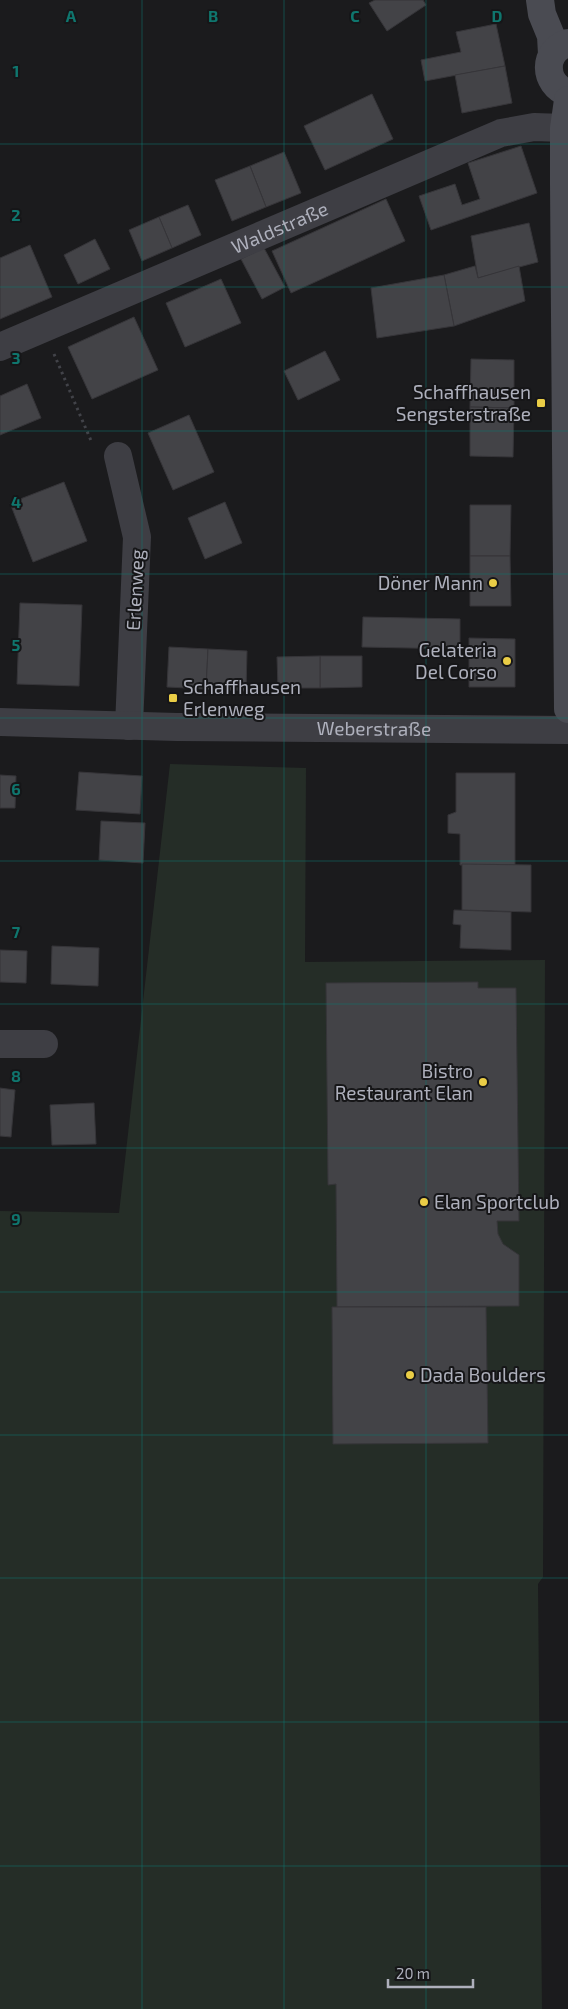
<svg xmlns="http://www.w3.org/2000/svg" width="568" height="2009" viewBox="0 0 568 2009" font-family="'Exo 2',sans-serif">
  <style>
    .green { fill: #252d27 }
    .building { fill: #434347; stroke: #363539 }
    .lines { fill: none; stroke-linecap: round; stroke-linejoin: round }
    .path { stroke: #424349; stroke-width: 3; stroke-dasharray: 2.5 4; stroke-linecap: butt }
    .street { stroke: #3e3e44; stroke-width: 28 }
    .secondary { stroke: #4a4b52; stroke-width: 28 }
    .grid { fill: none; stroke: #0f766e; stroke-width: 1; stroke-opacity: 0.55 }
    .poi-dot { fill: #eacd46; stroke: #161618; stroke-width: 2 }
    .labels { text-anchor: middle; stroke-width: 4; stroke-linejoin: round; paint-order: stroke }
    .street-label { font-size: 19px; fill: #aeb0bc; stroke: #161618 }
    .poi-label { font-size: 19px; fill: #aeb0bc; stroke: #161618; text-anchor: end }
    .grid-label { font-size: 16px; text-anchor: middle; font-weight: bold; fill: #0f766e; stroke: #161618; stroke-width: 4; stroke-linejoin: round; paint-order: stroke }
  </style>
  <rect width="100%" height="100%" fill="#1b1b1d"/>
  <path class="green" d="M170 764 306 768 305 962 545 960 543 1577 538 1584 542 2009H0V1211L119 1213Z"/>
  <g class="building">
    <path d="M375 0H423L426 5 387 31 369 3Z"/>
    <path d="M496 24 505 66 425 81 421 60 461 52 456 32Z"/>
    <path d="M505 66 512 103 462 113 455 75Z"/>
    <path d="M372 94 393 139 325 170 304 126Z"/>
    <path d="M521 146 537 193 431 230 419 196 455 184 462 205 480 199 468 163Z"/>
    <path d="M284 152 301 193 266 207 250 166Z"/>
    <path d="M250 166 266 207 232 221 215 180Z"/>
    <path d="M386 199 405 241 291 293 272 251Z"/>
    <path d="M188 205 201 235 172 248 159 217Z"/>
    <path d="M159 217 172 248 142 261 129 230Z"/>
    <path d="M529 223 538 262 478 278 471 236Z"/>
    <path d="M95 239 110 269 78 284 64 255Z"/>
    <path d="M30 245 52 297 0 319V258Z"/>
    <path d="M264 248 285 287 262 299 241 259Z"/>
    <path d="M475 266 478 278 519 266 525 301 454 326 444 275Z"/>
    <path d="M444 275 454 326 377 338 371 288Z"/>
    <path d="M221 279 241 323 185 347 166 303Z"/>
    <path d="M134 317 158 370 92 399 68 347Z"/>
    <path d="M325 351 340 380 298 400 284 371Z"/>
    <path d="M471 359 514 360V408L470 407Z"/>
    <path d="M27 384 41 418 0 435V396Z"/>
    <path d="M470 407 514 408 513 457 470 456Z"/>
    <path d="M189 415 214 472 173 490 148 433Z"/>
    <path d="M64 482 87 541 33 562 10 503Z"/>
    <path d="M225 502 242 543 205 559 188 518Z"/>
    <path d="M470 505H511L510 556H470Z"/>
    <path d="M470 556H510L511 606H470Z"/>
    <path d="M20 603 82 605 79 686 17 684Z"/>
    <path d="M363 617 460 619V649L362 647Z"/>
    <path d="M469 638 515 639V687H469Z"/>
    <path d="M169 647 208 649 206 689 167 687Z"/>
    <path d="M208 649 247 651 246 691 206 689Z"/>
    <path d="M320 656H362V687L320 688Z"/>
    <path d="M320 656V688H278L277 657Z"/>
    <path d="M79 772 142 776 140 814 76 810Z"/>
    <path d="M456 773H515V865H460V834L448 833V815L456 812Z"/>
    <path d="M0 775 16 776 15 808H0Z"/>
    <path d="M101 821 145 823 143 863 99 860Z"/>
    <path d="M462 864 531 865V912L462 910Z"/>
    <path d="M454 910 511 912V950L460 948 461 925 453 924Z"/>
    <path d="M52 946 99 948 98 986 51 984Z"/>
    <path d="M0 950 27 951 26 983 0 982Z"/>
    <path d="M478 982V988H516L519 1221H497L498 1234 503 1244 519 1255V1306L337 1307 336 1184 328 1185 326 983Z"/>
    <path d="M0 1088 15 1090 11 1137 0 1136Z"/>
    <path d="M94 1103 96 1144 52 1145 50 1105Z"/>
    <path d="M332 1307H486L488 1443 333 1444Z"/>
  </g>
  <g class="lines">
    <path class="path" d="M54 354 92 443"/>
    <g class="street">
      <path id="s1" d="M0 347 501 133 534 127 564 128"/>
      <path d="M118 456 137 537 129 726"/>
      <path id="s2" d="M0 722 177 727 568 730"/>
      <path d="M0 1044H44"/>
    </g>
    <g class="secondary">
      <path d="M540 0 542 14 551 36 552 54"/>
      <path d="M568 43C542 51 543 84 568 93"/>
      <path d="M568 100 564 128V184L568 709"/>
    </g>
  </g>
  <path class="grid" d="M142 0V2009M284 0V2009M426 0V2009M0 144H568M0 287H568M0 431H568M0 574H568M0 718H568M0 861H568M0 1004H568M0 1148H568M0 1292H568M0 1435H568M0 1578H568M0 1722H568M0 1866H568"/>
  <g class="poi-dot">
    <rect x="536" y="398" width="10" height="10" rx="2.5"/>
    <circle cx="493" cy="583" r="5"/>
    <circle cx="507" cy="661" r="5"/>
    <rect x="168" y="693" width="10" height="10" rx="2.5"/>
    <circle cx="483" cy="1082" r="5"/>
    <circle cx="424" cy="1202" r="5"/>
    <circle cx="410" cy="1375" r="5"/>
  </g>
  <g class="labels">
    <g class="street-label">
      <text dy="7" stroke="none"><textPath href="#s1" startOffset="304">Waldstraße</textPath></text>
      <text transform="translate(135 590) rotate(-87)" y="7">Erlenweg</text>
      <text dy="7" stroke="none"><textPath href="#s2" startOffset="374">Weberstraße</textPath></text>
    </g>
    <g class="poi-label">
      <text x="531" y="399">Schaffhausen<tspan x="531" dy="22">Sengsterstraße</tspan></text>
      <text x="483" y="590">Döner Mann</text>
      <text x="497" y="657">Gelateria<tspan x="497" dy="22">Del Corso</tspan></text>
      <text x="183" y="694" text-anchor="start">Schaffhausen<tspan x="183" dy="22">Erlenweg</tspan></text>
      <text x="473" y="1078">Bistro<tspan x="473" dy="22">Restaurant Elan</tspan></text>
      <text x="434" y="1209" text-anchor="start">Elan Sportclub</text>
      <text x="420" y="1382" text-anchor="start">Dada Boulders</text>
    </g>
  </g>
  <g class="grid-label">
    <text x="71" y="22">A</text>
    <text x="213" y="22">B</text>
    <text x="355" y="22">C</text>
    <text x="497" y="22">D</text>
    <text x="16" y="77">1</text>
    <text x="16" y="221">2</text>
    <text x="16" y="364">3</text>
    <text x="16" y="508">4</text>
    <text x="16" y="651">5</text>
    <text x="16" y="795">6</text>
    <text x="16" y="938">7</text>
    <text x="16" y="1082">8</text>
    <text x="16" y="1225">9</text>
  </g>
  <path d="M388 1979v8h85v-8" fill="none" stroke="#aeb0bc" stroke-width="2.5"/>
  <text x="396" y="1979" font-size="15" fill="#aeb0bc" stroke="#161618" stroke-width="4" paint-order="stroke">20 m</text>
</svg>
